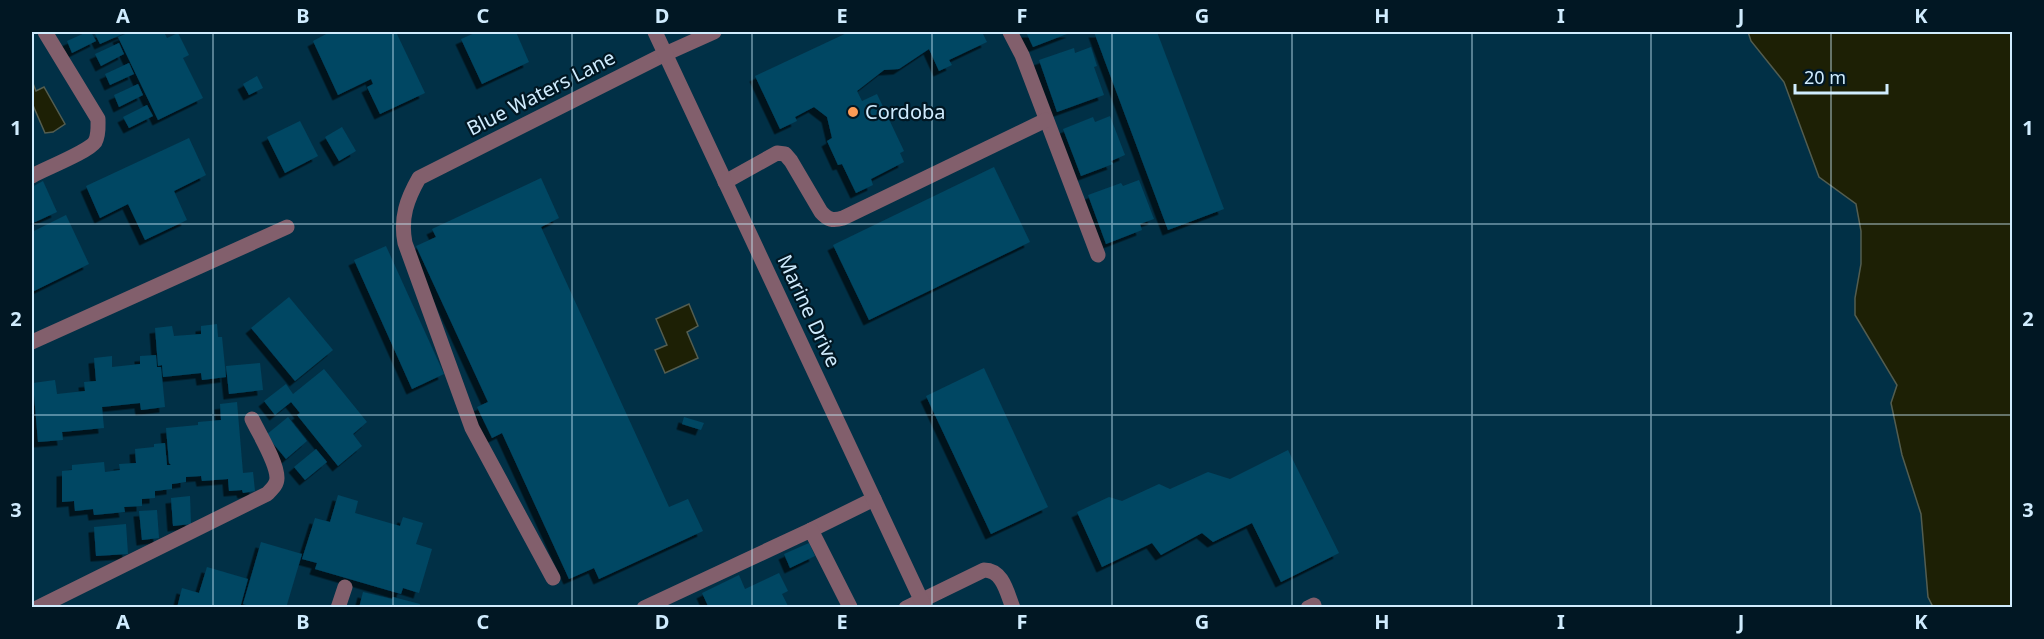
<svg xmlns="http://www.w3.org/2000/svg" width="2044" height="639" viewBox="0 0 2044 639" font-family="'Noto Sans',sans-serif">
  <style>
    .water { fill: #1d2005; stroke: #535d50; stroke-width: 1.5 }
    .building { fill: #064763; filter: url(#shadow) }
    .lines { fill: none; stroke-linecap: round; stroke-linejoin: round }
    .lane { stroke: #825f6c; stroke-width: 15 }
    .street { stroke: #825f6c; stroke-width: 15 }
    .grid { fill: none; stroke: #d0ecfe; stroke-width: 1.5; stroke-opacity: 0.55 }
    .poi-dot { fill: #fd9c56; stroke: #011723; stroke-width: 2 }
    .labels { text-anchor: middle; stroke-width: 4.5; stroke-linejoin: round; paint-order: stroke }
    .street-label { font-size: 20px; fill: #d0ecfe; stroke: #011723 }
    .poi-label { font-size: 20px; fill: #d0ecfe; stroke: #011723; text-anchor: start }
    .neatline { fill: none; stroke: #d0ecfe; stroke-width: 2 }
    .grid-label { font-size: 20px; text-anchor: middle; font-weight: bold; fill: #d0ecfe }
  </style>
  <defs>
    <filter id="shadow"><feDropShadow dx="-5.5" dy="5.5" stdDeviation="0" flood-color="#0009"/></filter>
  </defs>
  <rect width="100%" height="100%" fill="#013046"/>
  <g class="water">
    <path d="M1748 32H2012V607H1933L1928 597 1921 514 1902 455 1891 403 1897 385 1855 315V298L1861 264V231L1856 204 1819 177 1784 82 1751 41Z"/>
    <path d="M32 81 36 91 44 87 65 124 53 132 45 133 32 103Z"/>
    <path d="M689 304 698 326 687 332 698 358 665 373 655 350 667 345 656 319Z"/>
  </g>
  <g class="building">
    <path d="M87 32H91L96 41 72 53 67 41Z"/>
    <path d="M94 32H127L100 44Z"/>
    <path d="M130 32H164L167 38 178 33 189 55 183 58 203 98 158 120 118 37Z"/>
    <path d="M330 32H396L425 93 380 114 367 87 373 84 371 79 338 95 313 41Z"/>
    <path d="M477 32H516L529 62 482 84 461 39Z"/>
    <path d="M849 32H982L987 42 949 60 952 65 939 71 929 49 899 69 884 70 857 91 862 101 877 94 904 151 900 153 904 162 871 179 873 185 856 193 842 164 838 165 827 141 832 138 827 117 814 107 795 117 797 121 780 129 755 76Z"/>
    <path d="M1026 32H1072L1033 47Z"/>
    <path d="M1094 32H1157L1224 209 1168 230Z"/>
    <path d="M119 43 124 54 101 66 95 54Z"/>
    <path d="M1091 47 1097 66 1094 67 1104 95 1057 112 1039 60 1074 48 1075 53Z"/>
    <path d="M129 63 134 74 110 85 105 74Z"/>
    <path d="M257 76 263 88 249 95 243 84Z"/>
    <path d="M138 84 143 95 119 107 114 95Z"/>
    <path d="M147 105 153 116 129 128 123 117Z"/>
    <path d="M1110 116 1125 155 1111 161 1113 164 1081 176 1063 129 1093 117 1095 122Z"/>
    <path d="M300 121 318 156 285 173 267 137Z"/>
    <path d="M342 127 356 151 339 161 325 137Z"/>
    <path d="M189 138 206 175 174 191 187 220 145 240 128 204 100 218 86 186Z"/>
    <path d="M994 167 1030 242 869 320 833 245Z"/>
    <path d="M541 178 559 218 541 227 669 507 688 499 703 531 599 579 594 568 569 579 502 433 492 438 477 407 488 402 416 246 436 237 432 229Z"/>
    <path d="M1139 180 1154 219 1140 224 1142 230 1106 244 1088 195 1121 183 1123 186Z"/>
    <path d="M43 181 57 212 33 223 32 187Z"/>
    <path d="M66 215 89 264 32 292V232Z"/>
    <path d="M386 246 444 374 412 389 354 260Z"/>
    <path d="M289 297 333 350 295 381 251 328Z"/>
    <path d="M217 324 218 337H222L226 377 202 380 201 373 163 377 162 365 158 366 155 328 172 326 174 336 201 334V326Z"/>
    <path d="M156 355 157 367H161L165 407 141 410 140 403 102 407 104 428 62 432 63 440 38 442 33 383 55 380 57 394 85 391 84 382 96 381 94 358 112 356V367L140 364V356Z"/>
    <path d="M260 363 263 390 229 394 226 366Z"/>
    <path d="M984 368 1048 507 991 534 926 396Z"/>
    <path d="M324 369 367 422 353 434 362 446 338 466 297 415 300 413 291 402 275 415 264 401 286 384 293 394Z"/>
    <path d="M237 402 243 473 253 472 255 491 243 493 242 490 229 491 228 479 202 481 201 476 186 477V482L172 484V489L155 491V498L142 499V506L124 507 125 512 94 515 93 509 75 511 74 501 62 502V471L72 470V465L104 462 105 472 120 470 119 464 136 463 135 449 154 447V444L165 443 167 465H171L169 463 166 428 198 425V422L221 420 220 404Z"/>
    <path d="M288 417 307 441 286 459 266 435Z"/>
    <path d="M684 417 704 423 701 430 682 424Z"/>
    <path d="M316 449 327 462 305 480 294 467Z"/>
    <path d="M1288 450 1339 553 1281 582 1252 523 1213 542 1202 533 1161 555 1152 543 1102 567 1077 512 1109 497 1122 501 1159 484 1170 489 1208 472 1230 479Z"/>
    <path d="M338 495 358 501 355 513 400 526 403 517 423 523 416 544 432 549 419 593 403 588 401 594 315 569 317 563 302 559 315 518 330 522Z"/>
    <path d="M190 496 191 524 173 526 171 498Z"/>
    <path d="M157 510 159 538 142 540 139 511Z"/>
    <path d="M126 524 128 554 96 556 94 527Z"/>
    <path d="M261 542 302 554 286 608H256L243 604Z"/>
    <path d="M809 543 815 556 790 568 784 554Z"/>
    <path d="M207 567 248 579 240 608H177L182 588 199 593Z"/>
    <path d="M779 573 788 591 782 594 789 608H709L702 593 739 575 745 589Z"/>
    <path d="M363 592 392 599 393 597 420 604 419 608H359Z"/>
  </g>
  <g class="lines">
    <g class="lane">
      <path d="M1010 32 1022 55 1098 255"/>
      <path d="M725 182 777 153 785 154 791 161 821 212C828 220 833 221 843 218L1046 120"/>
      <path d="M811 530 874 499"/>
      <path d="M553 578 472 428 405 243C400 218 407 199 419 178L665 54 714 32"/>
      <path d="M338 608 345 587"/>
      <path d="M644 608 811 530 850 607"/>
      <path d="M906 608 984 570C1003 570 1007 593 1013 608"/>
      <path d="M1308 608 1314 605"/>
    </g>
    <g class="street">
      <path d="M655 32 925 608"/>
      <path d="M32 176C44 169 88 152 95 142 99 135 98 126 98 119L45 32"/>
      <path d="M32 342 287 227"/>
      <path d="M37 608 267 494C272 489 277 485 277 478 277 462 259 434 252 419"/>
    </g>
  </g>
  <path class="grid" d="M213 32V608M393 32V608M572 32V608M752 32V608M932 32V608M1112 32V608M1292 32V608M1472 32V608M1651 32V608M1831 32V608M32 224H2012M32 415H2012"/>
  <circle class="poi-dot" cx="853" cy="112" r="6"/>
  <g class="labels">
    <g class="street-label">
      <text transform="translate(541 93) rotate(-27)" y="7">Blue Waters Lane</text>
      <text transform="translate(809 311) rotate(65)" y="7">Marine Drive</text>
    </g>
    <g class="poi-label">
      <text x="865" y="119">Cordoba</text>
    </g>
  </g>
  <rect width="2044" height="639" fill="none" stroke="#011723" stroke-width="66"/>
  <path d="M1795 84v9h92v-9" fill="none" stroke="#d0ecfe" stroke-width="3"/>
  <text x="1804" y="84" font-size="18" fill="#d0ecfe" stroke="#011723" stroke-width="4.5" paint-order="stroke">20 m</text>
  <rect x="33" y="33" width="1978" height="573" class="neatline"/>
  <g class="grid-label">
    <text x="123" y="23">A</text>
    <text x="303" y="23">B</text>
    <text x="483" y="23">C</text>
    <text x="662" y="23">D</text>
    <text x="842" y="23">E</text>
    <text x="1022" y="23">F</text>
    <text x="1202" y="23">G</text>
    <text x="1382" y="23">H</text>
    <text x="1561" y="23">I</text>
    <text x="1741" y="23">J</text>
    <text x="1921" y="23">K</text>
    <text x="16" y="135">1</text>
    <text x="2028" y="135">1</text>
    <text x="16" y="326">2</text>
    <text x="2028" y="326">2</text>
    <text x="16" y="517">3</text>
    <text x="2028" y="517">3</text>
    <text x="123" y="629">A</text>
    <text x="303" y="629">B</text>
    <text x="483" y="629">C</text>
    <text x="662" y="629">D</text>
    <text x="842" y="629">E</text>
    <text x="1022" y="629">F</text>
    <text x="1202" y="629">G</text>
    <text x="1382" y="629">H</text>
    <text x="1561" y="629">I</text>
    <text x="1741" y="629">J</text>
    <text x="1921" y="629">K</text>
  </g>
</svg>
